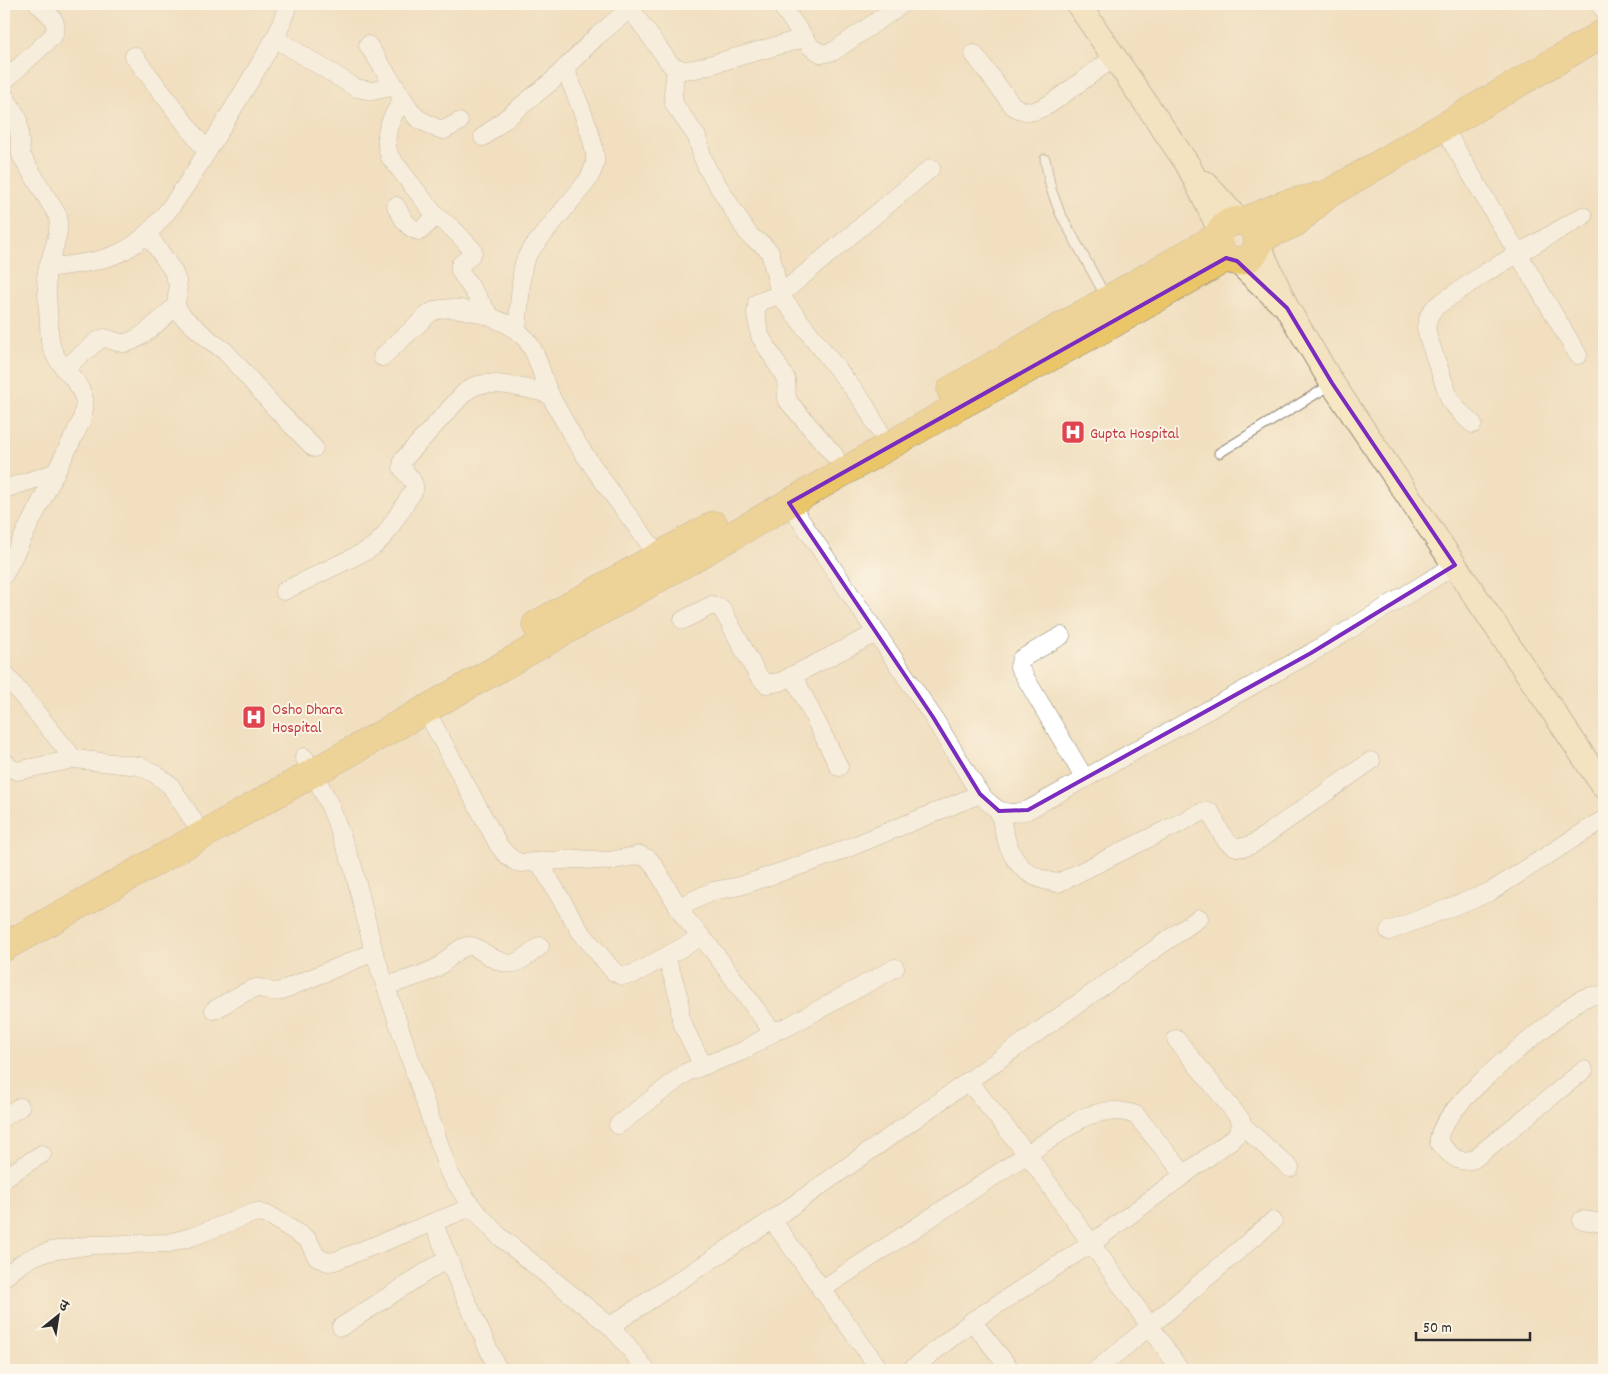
<svg xmlns="http://www.w3.org/2000/svg" width="1608" height="1374" viewBox="0 0 1608 1374" font-family="Dekko,'Playpen Sans Deva',sans-serif">
  <style>
    .lines { fill: none; stroke-linecap: round; stroke-linejoin: round }
    .lane-casing { stroke: #8e8575; stroke-width: 11 }
    .street-casing { stroke: #8e8575; stroke-width: 19 }
    .secondary-casing { stroke: #8e8575; stroke-width: 26 }
    .highway-casing { stroke: #8e8575; stroke-width: 29 }
    .lane { stroke: #fff; stroke-width: 9 }
    .street { stroke: #fff; stroke-width: 18 }
    .secondary { stroke: #f7e8c3; stroke-width: 24 }
    .highway { stroke: #ebc669; stroke-width: 28 }
    .marked { fill: none; stroke: #7b2cbf; stroke-width: 4; stroke-linejoin: round }
    .labels { text-anchor: middle; stroke-width: 4; stroke-linejoin: round; paint-order: stroke }
    .health-label { font-size: 16px; fill: #be3a42; stroke: #fcf5e5; text-anchor: start }
  </style>
  <rect width="100%" height="100%" fill="#fcf5e5"/>
  <filter id="ink" filterUnits="userSpaceOnUse"><feTurbulence type="fractalNoise" baseFrequency=".02" numOctaves="2"/><feDisplacementMap in="SourceGraphic" scale="10" xChannelSelector="R" yChannelSelector="G"/><feConvolveMatrix kernelMatrix="1 2 1 2 8 2 1 2 1" color-interpolation-filters="sRGB"/></filter>
  <filter id="wash" filterUnits="userSpaceOnUse"><feTurbulence type="fractalNoise" baseFrequency=".0096" numOctaves="4" result="noise"/><feDisplacementMap in="SourceGraphic" scale="20" xChannelSelector="R" yChannelSelector="G"/><feGaussianBlur stdDeviation="1.12" result="paint"/><feColorMatrix in="noise" values="0 0 0 0 0 0 0 0 0 0 0 0 0 0 0 0 0 1.4 0 .05"/><feComposite in="paint" operator="in"/></filter>
  <g filter="url(#wash)">
    <rect width="100%" height="100%" fill="#f1dfbf"/>
  </g>
  <g filter="url(#ink)">
    <g class="lines">
      <g class="lane-casing">
        <g id="lane">
          <path d="M1045 159 1051 189 1060 213 1106 297"/>
          <path d="M1219 453 1332 384"/>
        </g>
      </g>
      <g class="street-casing">
        <g id="street">
          <path d="M627 4 671 65 683 70 695 69 804 38"/>
          <path d="M780 4 811 47 822 54 834 51 902 4"/>
          <path d="M1599 4 1604 10"/>
          <path d="M275 38 356 88 372 91 395 86"/>
          <path d="M368 45 409 108 417 118 436 128 444 130 459 122"/>
          <path d="M974 54 1013 106C1028 115 1035 112 1050 104L1115 57"/>
          <path d="M134 56 207 152"/>
          <path d="M676 68 673 94 674 104 697 137 702 156 707 168 745 229 751 237 763 245 770 252 778 286 782 298 864 403 879 430"/>
          <path d="M4 81 53 36C61 22 48 13 38 4"/>
          <path d="M4 95 18 118 21 155 58 216C61 238 49 256 46 277L50 341C54 365 78 376 84 398 86 406 83 414 81 422L4 575"/>
          <path d="M403 99C391 118 381 134 390 157L436 216 453 229 472 249 473 251 471 255 460 265V271L490 316"/>
          <path d="M1443 127 1578 355"/>
          <path d="M483 137 552 81 596 37 631 8"/>
          <path d="M396 206C402 216 407 230 420 231L436 216"/>
          <path d="M147 233 173 271 177 281 178 288 176 306 182 316 211 341 225 351 275 408 314 448"/>
          <path d="M48 268C73 264 102 263 125 250 163 230 197 168 219 132 235 105 252 78 268 50L279 30 288 4"/>
          <path d="M517 331 522 273 524 263 529 252 588 180C591 174 594 169 595 162 597 141 573 90 565 68"/>
          <path d="M382 357 430 313C450 300 505 318 521 334 539 351 540 374 550 395 557 409 565 422 572 435 598 477 629 516 658 555"/>
          <path d="M64 369 99 340 104 338C111 339 117 343 124 343 140 342 164 316 176 306"/>
          <path d="M1473 424 1461 413 1450 400 1428 337 1426 327 1429 316 1435 307 1485 273 1583 216"/>
          <path d="M835 456 787 400 786 379 760 336 756 314 757 303 781 294 931 168"/>
          <path d="M4 489 54 473"/>
          <path d="M789 503 933 717 980 794C996 811 1004 817 1028 810L1311 653 1455 565"/>
          <path d="M284 591 366 551 374 546 385 535 414 490C416 481 407 475 402 468L403 460 465 392C468 390 472 387 475 386 492 379 531 390 550 394"/>
          <path d="M683 620 712 605 722 609 757 674 766 684 780 682 876 633"/>
          <path d="M1061 636 1021 659 1019 667 1085 779"/>
          <path d="M4 673 74 759"/>
          <path d="M793 675 839 767"/>
          <path d="M425 709 498 844C504 853 510 860 520 863L577 859 609 861 640 855 649 859 653 864 685 918 711 948 769 1027C776 1032 780 1030 787 1027L895 968"/>
          <path d="M304 757 314 773 330 806 353 867 374 952 449 1173 472 1207 499 1236 610 1326 627 1345 646 1370"/>
          <path d="M4 761 10 768 17 771 74 759 139 766 154 773 170 785 193 820"/>
          <path d="M999 811C1008 849 1013 877 1058 883L1202 812 1208 811 1211 813C1221 832 1227 856 1253 844L1371 761"/>
          <path d="M539 862 580 931 614 972 622 976 634 974 701 937"/>
          <path d="M679 907 713 891 740 886 831 855 980 794"/>
          <path d="M1389 931 1490 892 1604 819"/>
          <path d="M666 957 675 984 679 998 681 1021 703 1066"/>
          <path d="M386 986C401 981 433 973 443 963 451 957 458 947 469 946 474 945 479 950 483 952 510 970 516 966 540 946"/>
          <path d="M214 1010C223 1005 248 989 257 988 265 987 267 994 280 991L374 952"/>
          <path d="M1584 1070 1474 1159C1456 1165 1451 1154 1439 1143 1433 1114 1529 1040 1552 1022 1561 1015 1571 1004 1582 999 1589 996 1597 994 1604 996"/>
          <path d="M968 1081 1028 1155 1150 1326 1180 1370"/>
          <path d="M4 1117 20 1107"/>
          <path d="M618 1125 687 1072 743 1051 776 1031"/>
          <path d="M1242 1125 1290 1168"/>
          <path d="M4 1178 42 1154"/>
          <path d="M1582 1220 1604 1223"/>
          <path d="M433 1222 459 1284 498 1370"/>
          <path d="M4 1277 22 1263 35 1256 51 1251 92 1245 169 1243 191 1237 256 1212 271 1216 308 1240 316 1256 321 1259 328 1262 335 1261 472 1207"/>
          <path d="M821 1290 1082 1118C1100 1111 1117 1108 1136 1115L1184 1174"/>
          <path d="M972 1321 1011 1370"/>
          <path d="M610 1326 772 1220"/>
          <path d="M341 1327 448 1258"/>
          <path d="M880 1370 772 1220 1199 918"/>
          <path d="M911 1370 972 1321 1092 1243 1235 1137 1242 1125 1241 1120 1176 1039"/>
          <path d="M1096 1370 1150 1326 1273 1221"/>
        </g>
      </g>
      <g class="secondary-casing">
        <g id="secondary">
          <path d="M1078 4 1188 165 1220 230"/>
          <path d="M1205 183 1238 220"/>
          <path d="M1258 244 1287 308 1332 383 1604 787"/>
          <path d="M1237 261 1280 302"/>
        </g>
      </g>
      <g class="highway-casing">
        <g id="highway">
          <circle cx="1238" cy="241" r="20"/>
          <path d="M1245 221 1286 204 1324 195"/>
          <path d="M1259 239 1295 223 1328 194 1604 33"/>
          <path d="M951 390 1217 237"/>
          <path d="M536 625 714 525"/>
          <path d="M4 947 634 592 955 408 1114 323 1226 258"/>
        </g>
      </g>
      <use href="#lane" class="lane"/>
      <use href="#street" class="street"/>
      <use href="#secondary" class="secondary"/>
      <use href="#highway" class="highway"/>
    </g>
  </g>
  <path d="M0 0H1608V1374H0ZM1226 258 1237 261 1287 308 1332 383 1455 565 1311 653 1028 810 999 811 980 794 933 717 789 503Z" fill="#f1dfbf" fill-opacity=".55" fill-rule="evenodd"/>
  <path class="marked" d="M1226 258 1237 261 1287 308 1332 383 1455 565 1311 653 1028 810 999 811 980 794 933 717 789 503Z"/>
  <defs>
    <g id="hospital-square" transform="scale(1.25)"><rect x="-9" y="-9" width="18" height="18" rx="4" fill="#e0444e" stroke="#fcf5e5"/><path d="M-5-5h3v3.5h4V-5h3V5h-3V1.5h-4V5h-3Z" fill="#fff"/></g>
  </defs>
  <g fill-rule="evenodd">
    <use href="#hospital-square" x="1073" y="432"/>
    <use href="#hospital-square" x="254" y="717"/>
  </g>
  <g class="labels">
    <g class="health-label">
      <text x="1090" y="438">Gupta Hospital</text>
      <text x="272" y="714">Osho Dhara<tspan x="272" dy="18">Hospital</tspan></text>
    </g>
  </g>
  <rect width="1608" height="1374" fill="none" stroke="#fcf5e5" stroke-width="20"/>
  <g transform="translate(58 1316) rotate(30)" stroke="#fcf5e5" stroke-width="4" paint-order="stroke">
  <path d="M0-4L9 19L0 12L-9 19Z" fill="#2b2b2b"/>
  <text y="-8" font-size="14" font-weight="bold" text-anchor="middle" fill="#2b2b2b">उ</text>
  </g>
  <path d="M1416 1332v8h114v-8" fill="none" stroke="#2b2b2b" stroke-width="2.5"/>
  <text x="1423" y="1332" font-size="15" fill="#2b2b2b" stroke="#fcf5e5" stroke-width="4" paint-order="stroke">50 m</text>
</svg>
